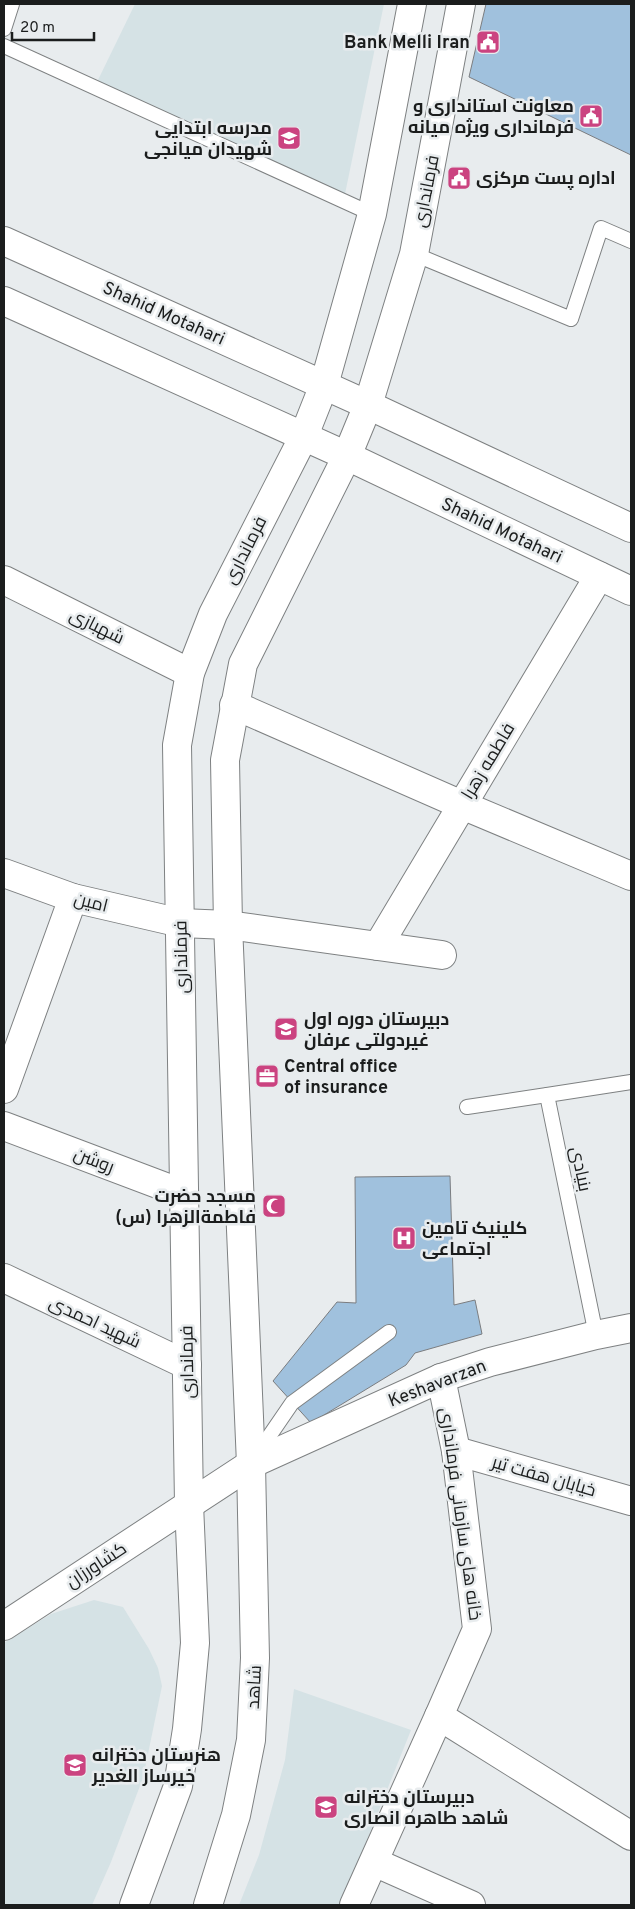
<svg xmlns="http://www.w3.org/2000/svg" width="635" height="1909" viewBox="0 0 635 1909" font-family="Overpass,Cairo,sans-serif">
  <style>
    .built { fill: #d5e2e5 }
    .building { fill: #a0c1dd; stroke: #7b7d80 }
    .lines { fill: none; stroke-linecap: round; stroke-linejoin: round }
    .lane-casing { stroke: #7e8182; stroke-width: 16 }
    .street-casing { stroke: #7e8182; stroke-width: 30 }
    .secondary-casing { stroke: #7e8182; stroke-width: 30 }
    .lane { stroke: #fff; stroke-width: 14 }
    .street { stroke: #fff; stroke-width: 28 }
    .secondary { stroke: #fff; stroke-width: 28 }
    .labels { text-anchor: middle; stroke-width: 5; stroke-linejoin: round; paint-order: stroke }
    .poi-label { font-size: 18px; font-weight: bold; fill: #1b1d1d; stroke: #e8ecee; text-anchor: start }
    .street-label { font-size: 18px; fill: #1b1d1d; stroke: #e8ecee }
  </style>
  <rect width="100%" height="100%" fill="#e8ecee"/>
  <g class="built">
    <path d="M135 4H384L345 194 97 82Z"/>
    <path d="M94 1600 123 1607 149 1649 158 1668 162 1686 143 1778 111 1862 92 1905H4V1643L51 1614Z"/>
    <path d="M294 1689 411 1730 341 1905H239L259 1855 285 1760Z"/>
  </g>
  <g class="building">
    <path d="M486 4H631V155L469 77Z"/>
    <path d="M450 1176 454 1305 475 1300 482 1334 415 1353 406 1365 311 1423 273 1381 337 1302 356 1303 355 1177Z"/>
  </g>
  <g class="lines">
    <g class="lane-casing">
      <g id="lane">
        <path d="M4 29 12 4"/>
        <path d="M4 46 372 214"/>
        <path d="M414 254 571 319 601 228 631 241"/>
        <path d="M467 1107 547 1095"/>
        <path d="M596 1335 547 1095 631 1082"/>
        <path d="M255 1457 292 1403 389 1332"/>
      </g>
    </g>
    <g class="street-casing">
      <g id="street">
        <path d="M4 580 190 673"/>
        <path d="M234 705 462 805 631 876"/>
        <path d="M4 873 73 898 181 923"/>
        <path d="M228 925 442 955"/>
        <path d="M378 946 599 576"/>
        <path d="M4 1089 73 898"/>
        <path d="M4 1126 184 1194"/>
        <path d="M4 1278 187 1365"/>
        <path d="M441 1378 456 1451 477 1629 439 1716 631 1836"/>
        <path d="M456 1451 631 1501"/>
        <path d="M374 1862 471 1905"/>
        <path d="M354 1905 439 1716"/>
      </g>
    </g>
    <g class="secondary-casing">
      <g id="secondary">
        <path d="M4 241 368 405 631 528"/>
        <path d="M4 301 347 456 631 591"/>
        <path d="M181 923 228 925"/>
        <path d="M4 1626 251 1464 441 1378 490 1362 596 1335 631 1328"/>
        <path d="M134 1905 178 1786 187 1729 195 1643 189 1504 177 745 190 673 213 614 303 438 324 385 372 214 412 4"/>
        <path d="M208 1905 236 1815 251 1740 255 1658 251 1464 228 925 225 760 243 664 347 456 368 405 414 254 461 4"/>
      </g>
    </g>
    <use href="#lane" class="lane"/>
    <use href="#street" class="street"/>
    <use href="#secondary" class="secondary"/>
  </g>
  <defs>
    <g id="civic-square" transform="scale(1.25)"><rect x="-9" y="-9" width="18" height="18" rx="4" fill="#cb4380" stroke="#e8ecee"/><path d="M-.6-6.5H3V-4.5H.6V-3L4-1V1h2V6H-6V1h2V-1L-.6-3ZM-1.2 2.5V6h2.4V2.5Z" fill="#fff"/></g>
    <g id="school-square" transform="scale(1.25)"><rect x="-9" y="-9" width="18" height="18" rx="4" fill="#cb4380" stroke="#e8ecee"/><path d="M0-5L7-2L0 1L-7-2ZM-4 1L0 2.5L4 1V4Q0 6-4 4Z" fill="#fff"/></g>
    <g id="office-square" transform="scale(1.25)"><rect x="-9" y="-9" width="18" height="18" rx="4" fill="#cb4380" stroke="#e8ecee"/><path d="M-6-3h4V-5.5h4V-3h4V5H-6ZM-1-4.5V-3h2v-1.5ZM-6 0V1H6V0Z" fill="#fff"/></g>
    <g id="mosque-square" transform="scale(1.25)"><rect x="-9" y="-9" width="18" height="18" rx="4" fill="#cb4380" stroke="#e8ecee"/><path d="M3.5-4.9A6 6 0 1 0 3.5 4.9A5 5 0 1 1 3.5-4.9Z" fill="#fff"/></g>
    <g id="hospital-square" transform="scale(1.25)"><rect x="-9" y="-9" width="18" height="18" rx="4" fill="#cb4380" stroke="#e8ecee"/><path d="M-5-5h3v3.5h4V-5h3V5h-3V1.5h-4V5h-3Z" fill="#fff"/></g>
  </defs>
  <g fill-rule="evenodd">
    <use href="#civic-square" x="488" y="42"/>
    <use href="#civic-square" x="591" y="116"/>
    <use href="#school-square" x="289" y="138"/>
    <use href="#civic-square" x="459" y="178"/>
    <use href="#school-square" x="286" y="1029"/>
    <use href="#office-square" x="267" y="1076"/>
    <use href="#mosque-square" x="274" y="1206"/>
    <use href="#hospital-square" x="404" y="1238"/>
    <use href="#school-square" x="75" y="1765"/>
    <use href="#school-square" x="326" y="1807"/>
  </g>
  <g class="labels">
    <g class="poi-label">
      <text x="470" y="48" text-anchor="end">Bank Melli Iran</text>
      <text x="574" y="112" text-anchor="end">معاونت استانداری و<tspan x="574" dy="21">فرمانداری ویژه میانه</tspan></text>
      <text x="272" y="134" text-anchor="end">مدرسه ابتدایی<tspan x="272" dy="21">شهیدان میانجی</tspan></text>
      <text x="476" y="184">اداره پست مرکزی</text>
      <text x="304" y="1025">دبیرستان دوره اول<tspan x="304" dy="21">غیردولتی عرفان</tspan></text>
      <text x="284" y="1072">Central office<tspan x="284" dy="21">of insurance</tspan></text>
      <text x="256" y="1202" text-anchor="end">مسجد حضرت<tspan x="256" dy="21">فاطمةالزهرا (س)</tspan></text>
      <text x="422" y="1234">کلینیک تامین<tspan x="422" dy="21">اجتماعی</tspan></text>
      <text x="92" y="1761">هنرستان دخترانه<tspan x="92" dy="21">خیرساز الغدیر</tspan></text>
      <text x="344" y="1803">دبیرستان دخترانه<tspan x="344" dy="21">شاهد طاهره انصاری</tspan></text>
    </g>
    <g class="street-label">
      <text transform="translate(426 191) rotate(-79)" y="6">فرمانداری</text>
      <text transform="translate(164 313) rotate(24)" y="6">Shahid Motahari</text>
      <text transform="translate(502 530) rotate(25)" y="6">Shahid Motahari</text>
      <text transform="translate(245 550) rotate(-63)" y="6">فرمانداری</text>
      <text transform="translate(97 626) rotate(26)" y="6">شهبازی</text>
      <text transform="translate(488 761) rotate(-59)" y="6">فاطمه زهرا</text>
      <text transform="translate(91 902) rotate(14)" y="6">امین</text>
      <text transform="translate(181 957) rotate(-91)" y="6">فرمانداری</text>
      <text transform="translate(94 1160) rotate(21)" y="6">روشن</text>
      <text transform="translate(581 1169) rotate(78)" y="6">بنیادی</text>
      <text transform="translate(95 1322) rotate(25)" y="6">شهید احمدی</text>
      <text transform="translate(187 1362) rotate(-91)" y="6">فرمانداری</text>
      <text transform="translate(437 1383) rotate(-21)" y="6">Keshavarzan</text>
      <text transform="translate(544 1476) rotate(16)" y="6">خیابان هفت تیر</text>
      <text transform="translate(461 1514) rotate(82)" y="6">خانه های سازمانی فرمانداری</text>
      <text transform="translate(96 1565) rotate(-33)" y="6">کشاورزان</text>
      <text transform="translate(254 1687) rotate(-87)" y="6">شاهد</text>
    </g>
  </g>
  <rect width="635" height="1909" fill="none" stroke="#1b1d1d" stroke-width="10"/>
  <path d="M12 32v8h82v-8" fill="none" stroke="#1b1d1d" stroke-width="2.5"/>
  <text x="20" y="32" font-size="15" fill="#1b1d1d" stroke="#e8ecee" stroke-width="4" paint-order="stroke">20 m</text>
</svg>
